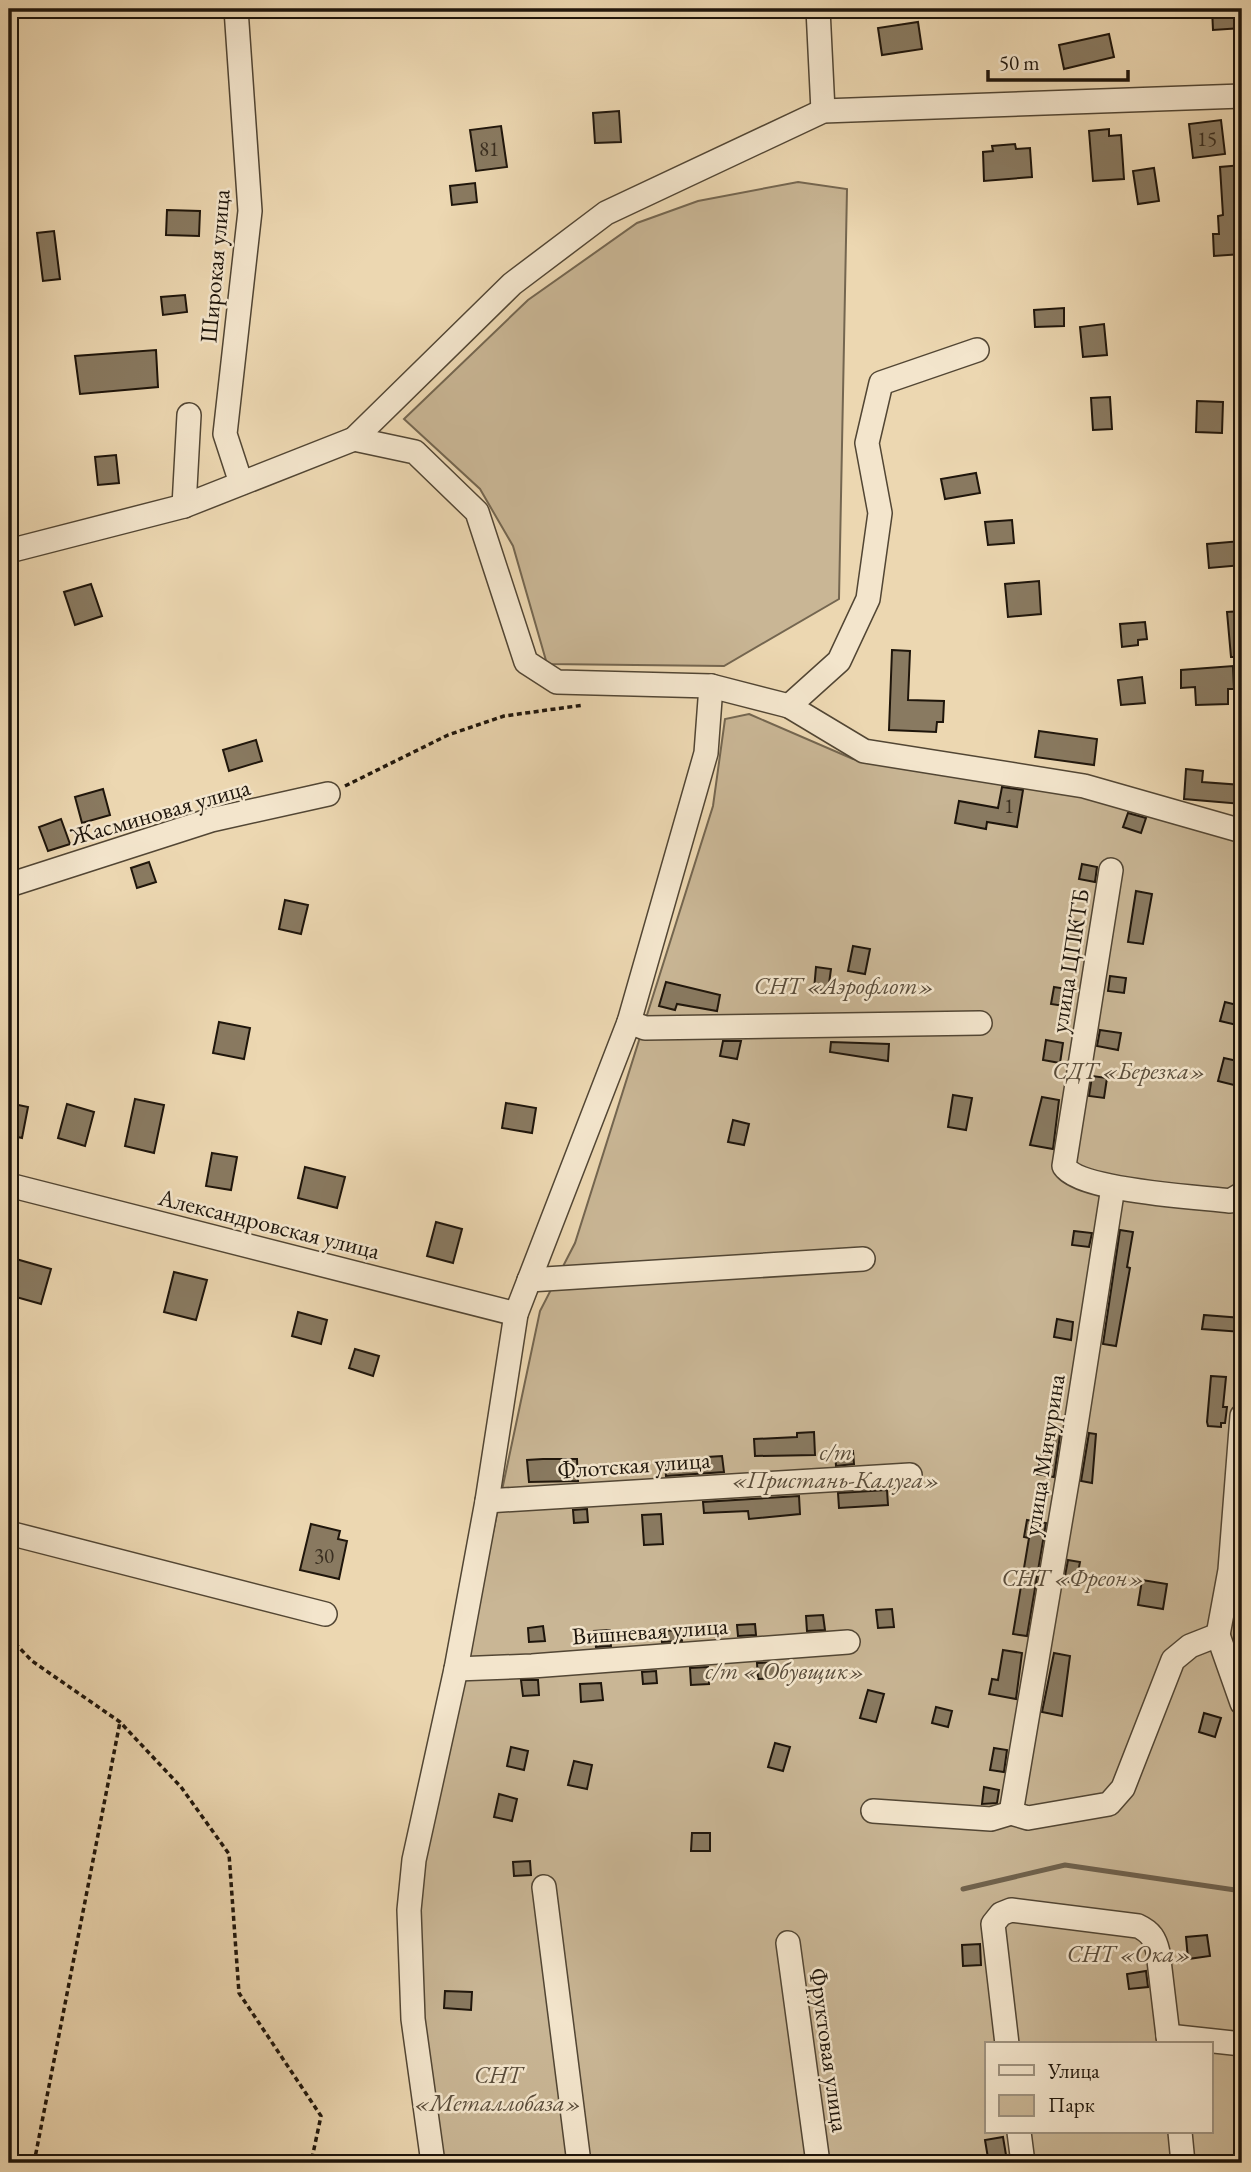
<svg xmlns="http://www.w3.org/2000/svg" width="1251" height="2172" viewBox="0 0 1251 2172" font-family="'EB Garamond',serif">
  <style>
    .green { fill: #c9b695; stroke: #746650; stroke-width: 2; fill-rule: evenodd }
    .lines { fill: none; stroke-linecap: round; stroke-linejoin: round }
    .stream { stroke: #70624d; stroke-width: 5 }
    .building { fill: #897a61; stroke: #1e150b; stroke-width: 2 }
    .minor-casing { stroke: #524634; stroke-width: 26 }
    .path { stroke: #1e150b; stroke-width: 3.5; stroke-dasharray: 5 3.5; stroke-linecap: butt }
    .minor { stroke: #f3e5cc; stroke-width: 23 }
    .labels { text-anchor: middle; stroke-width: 5; stroke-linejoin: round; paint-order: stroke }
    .number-label { font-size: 21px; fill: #392e20 }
    .street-label { font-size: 24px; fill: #1e150b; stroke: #f3e5cc }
    .park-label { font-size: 24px; font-style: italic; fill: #5a4d3b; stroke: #f3e5cc }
  </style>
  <rect width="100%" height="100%" fill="#ecd7b1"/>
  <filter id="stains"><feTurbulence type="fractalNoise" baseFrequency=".00286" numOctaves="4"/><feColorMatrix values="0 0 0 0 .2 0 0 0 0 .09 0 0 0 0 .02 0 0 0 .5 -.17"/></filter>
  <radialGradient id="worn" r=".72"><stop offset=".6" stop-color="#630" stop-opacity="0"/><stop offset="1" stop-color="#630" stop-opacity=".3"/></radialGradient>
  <g class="green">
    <path d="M798 182 847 189 839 599 724 666 547 664 513 546 480 489 404 419 528 300 637 223 698 201Z"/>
    <path d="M749 714 853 759 1053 789 1242 838V2163H439L421 2015V1872L540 1311 575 1243 713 806 725 719ZM987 2044H1211V2132H987Z"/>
  </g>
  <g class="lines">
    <path class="stream" d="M963 1889 1065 1865 1242 1891"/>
  </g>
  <g class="building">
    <path d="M1212 9H1242V28L1213 30Z"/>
    <path d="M918 22 922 49 882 55 878 28Z"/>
    <path d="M1109 34 1114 57 1064 69 1059 45Z"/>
    <path d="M619 111 621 142 595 143 593 113Z"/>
    <path d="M1221 120 1225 154 1193 158 1189 124Z"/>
    <path d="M501 126 507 167 476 171 470 130Z"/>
    <path d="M1109 129V136L1121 135 1124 179 1093 181 1089 131Z"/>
    <path d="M1015 144 1016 149 1030 148 1032 177 984 181 983 152 993 151 992 146Z"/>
    <path d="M1242 165V254L1214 256 1213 234H1219L1218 216 1223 215 1220 167Z"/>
    <path d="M1154 168 1159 201 1138 204 1133 171Z"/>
    <path d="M475 183 477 202 452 205 450 186Z"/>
    <path d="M167 210 200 211 199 236 166 235Z"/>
    <path d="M54 231 60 279 43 281 37 233Z"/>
    <path d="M185 295 187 312 163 315 161 297Z"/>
    <path d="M1064 308V326L1035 327 1034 310Z"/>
    <path d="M1104 324 1107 355 1083 357 1080 327Z"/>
    <path d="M156 350 158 387 80 394 75 356Z"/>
    <path d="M1110 397 1112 429 1093 430 1091 398Z"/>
    <path d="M1197 401 1223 402 1222 433 1196 432Z"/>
    <path d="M116 455 119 483 98 485 95 457Z"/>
    <path d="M976 473 980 493 945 499 941 479Z"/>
    <path d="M1012 520 1014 543 988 545 985 522Z"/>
    <path d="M1241 541 1242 565 1209 568 1207 544Z"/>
    <path d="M1039 581 1041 614 1008 617 1005 584Z"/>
    <path d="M91 584 102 616 75 625 64 592Z"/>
    <path d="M1242 611V657H1231L1227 612Z"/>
    <path d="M1145 622 1147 639 1138 640V645L1122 647 1120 624Z"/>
    <path d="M892 650 910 651 908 700 944 701 943 722H937L936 732 889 730Z"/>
    <path d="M1233 666 1234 689H1228V704L1196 705 1195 687 1181 688V670Z"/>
    <path d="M1142 677 1145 703 1121 705 1118 680Z"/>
    <path d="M1039 731 1097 739 1094 765 1035 757Z"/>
    <path d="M256 740 262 761 229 771 223 750Z"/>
    <path d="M1186 769 1203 771 1202 782 1242 785V804L1184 799Z"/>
    <path d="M1002 787 1023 790 1017 827 987 822 986 829 955 823 959 801 998 808Z"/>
    <path d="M103 789 110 815 82 823 75 797Z"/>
    <path d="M1128 813 1146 818 1141 833 1123 827Z"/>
    <path d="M61 819 70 844 48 851 39 827Z"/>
    <path d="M149 862 156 882 137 888 131 868Z"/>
    <path d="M1082 864 1097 867 1095 882 1079 879Z"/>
    <path d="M1136 891 1152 894 1143 944 1128 942Z"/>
    <path d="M285 900 308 905 301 934 279 929Z"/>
    <path d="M1070 921 1083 923 1081 941 1067 939Z"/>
    <path d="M853 946 870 949 865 974 848 971Z"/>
    <path d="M816 967 831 969 828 991 814 990Z"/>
    <path d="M1110 976 1126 978 1124 993 1108 991Z"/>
    <path d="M666 982 720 995 717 1011 677 1004 675 1010 659 1006Z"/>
    <path d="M1054 987 1073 990 1071 1007 1051 1004Z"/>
    <path d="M1225 1002 1241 1006 1237 1025 1220 1021Z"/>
    <path d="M219 1022 250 1028 244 1059 213 1053Z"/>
    <path d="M1100 1030 1121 1033 1118 1050 1097 1046Z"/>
    <path d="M1046 1040 1063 1043 1060 1063 1043 1060Z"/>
    <path d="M723 1041H741L737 1059 720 1056Z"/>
    <path d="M831 1042 889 1044 888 1061 830 1052Z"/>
    <path d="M1224 1058 1242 1062V1087L1218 1081Z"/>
    <path d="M1092 1076 1107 1078 1104 1098 1089 1096Z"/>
    <path d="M953 1095 972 1098 966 1130 948 1127Z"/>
    <path d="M1042 1097 1059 1100 1053 1149 1030 1145Z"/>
    <path d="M135 1099 164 1105 154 1153 125 1146Z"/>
    <path d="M9 1103 28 1107 22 1138 9 1135Z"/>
    <path d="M506 1103 536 1108 532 1133 502 1128Z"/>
    <path d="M67 1104 94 1112 85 1146 58 1138Z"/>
    <path d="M733 1120 749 1124 744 1145 728 1142Z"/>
    <path d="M212 1153 237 1157 231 1190 206 1186Z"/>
    <path d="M305 1167 345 1177 337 1208 298 1198Z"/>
    <path d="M436 1222 462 1229 453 1263 427 1256Z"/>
    <path d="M1120 1230 1133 1232 1127 1267 1130 1268 1116 1346 1103 1344Z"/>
    <path d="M1074 1231 1092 1233 1089 1247 1072 1245Z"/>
    <path d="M16 1259 51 1269 41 1304 9 1295Z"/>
    <path d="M174 1272 207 1280 196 1320 164 1312Z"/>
    <path d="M298 1312 327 1320 321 1344 292 1336Z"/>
    <path d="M1204 1315 1242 1318V1332L1202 1329Z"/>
    <path d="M1057 1319 1073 1322 1071 1340 1054 1337Z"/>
    <path d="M355 1349 379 1356 373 1376 349 1368Z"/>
    <path d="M1211 1376 1226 1377 1223 1407H1227L1225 1423H1221V1427L1208 1426 1207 1422Z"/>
    <path d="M1048 1426 1061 1428 1054 1477 1037 1474Z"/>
    <path d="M814 1432 815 1455 755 1456 754 1439 797 1437V1433Z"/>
    <path d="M1089 1433 1096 1434 1092 1483 1081 1481Z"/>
    <path d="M853 1451 854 1464 836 1466 835 1452Z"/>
    <path d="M722 1456 724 1472 666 1476 665 1463 707 1460V1457Z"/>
    <path d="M543 1459H577L578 1481 529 1482 527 1460Z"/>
    <path d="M887 1490 888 1505 839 1508 838 1493Z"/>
    <path d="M799 1496 800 1514 749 1519 748 1511 704 1513 703 1502Z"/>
    <path d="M587 1509 588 1522 574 1523 573 1510Z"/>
    <path d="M661 1514 663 1544 644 1545 642 1515Z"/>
    <path d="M1027 1520 1046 1523 1027 1636 1013 1634 1029 1538 1024 1537Z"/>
    <path d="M311 1524 340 1531 338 1539 347 1541 339 1579 300 1570Z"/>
    <path d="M1068 1560 1080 1562 1076 1583 1064 1581Z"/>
    <path d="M1142 1580 1167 1584 1163 1609 1138 1605Z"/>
    <path d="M892 1609 894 1627 878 1628 876 1610Z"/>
    <path d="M823 1615 825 1630 807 1631 806 1616Z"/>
    <path d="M755 1624 756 1635 738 1636 737 1625Z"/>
    <path d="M543 1626 545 1641 529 1642 528 1628Z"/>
    <path d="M610 1630 611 1646 596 1647 594 1631Z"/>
    <path d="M681 1630 682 1641 662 1642 661 1631Z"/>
    <path d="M1003 1650 1022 1653 1016 1699 989 1694 992 1679 998 1680Z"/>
    <path d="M1054 1653 1070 1656 1062 1716 1042 1712Z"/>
    <path d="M776 1662 777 1678 758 1679 757 1663Z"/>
    <path d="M708 1667 709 1684 691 1685 690 1668Z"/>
    <path d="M656 1671 657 1683 643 1684 642 1672Z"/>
    <path d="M521 1680H538L539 1695 523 1696Z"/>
    <path d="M601 1683 603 1700 581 1702 580 1684Z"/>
    <path d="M868 1690 884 1694 876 1722 860 1718Z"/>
    <path d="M936 1707 952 1711 948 1727 932 1723Z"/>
    <path d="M1204 1713 1221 1718 1215 1737 1199 1732Z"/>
    <path d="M775 1743 790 1747 783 1771 768 1767Z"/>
    <path d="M511 1747 528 1751 524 1770 507 1766Z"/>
    <path d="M994 1748 1007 1750 1004 1772 990 1770Z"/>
    <path d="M574 1761 592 1765 587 1789 568 1785Z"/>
    <path d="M984 1787 999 1790 997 1803 982 1804Z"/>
    <path d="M499 1794 517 1799 512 1821 494 1817Z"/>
    <path d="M692 1833H710V1851H691Z"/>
    <path d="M530 1861 531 1875 514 1876 513 1862Z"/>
    <path d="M1207 1935 1210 1956 1188 1959 1186 1937Z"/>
    <path d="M980 1944 981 1965 963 1966 962 1945Z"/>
    <path d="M1146 1971 1148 1987 1129 1989 1127 1974Z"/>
    <path d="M445 1991 472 1992 471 2010 444 2008Z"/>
    <path d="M1003 2137 1006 2155 988 2158 985 2140Z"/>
  </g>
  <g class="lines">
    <g class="minor-casing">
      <g id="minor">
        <path d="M236 9 250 211 225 434 241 483"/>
        <path d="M818 9 823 111"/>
        <path d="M354 439 415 452 477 512 526 662 557 682 711 686 789 706 864 751 1084 786 1242 831"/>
        <path d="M184 506 189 415"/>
        <path d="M9 551 184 506 354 439 512 284 606 213 823 111 1242 96"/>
        <path d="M789 706 839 661 868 599 880 513 867 443 881 383 977 350"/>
        <path d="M1111 870 1064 1166C1079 1191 1199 1197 1230 1201L1242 1194"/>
        <path d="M9 885 211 820 328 794"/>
        <path d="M629 1022 645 1028 980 1023"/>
        <path d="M9 1185 516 1314"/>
        <path d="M529 1280 863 1259"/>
        <path d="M487 1501 910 1475"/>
        <path d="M9 1533 325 1614"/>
        <path d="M1218 1635 1230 1570 1242 1416"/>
        <path d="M1218 1635 1242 1703"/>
        <path d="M456 1669 532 1666 848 1642"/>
        <path d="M873 1811 991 1819 1011 1813 1028 1818 1109 1804 1123 1788 1173 1660 1190 1646 1218 1635"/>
        <path d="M1011 1813 1068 1476 1113 1187"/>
        <path d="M544 1887 579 2163"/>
        <path d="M788 1943 818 2163"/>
        <path d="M1168 2036 1242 2044"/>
        <path d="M1007 2044 993 1924 1001 1914 1011 1910 1138 1926C1151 1932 1155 1939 1158 1952L1169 2044"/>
        <path d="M1019 2132 1023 2163"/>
        <path d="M1180 2132 1183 2163"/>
        <path d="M433 2163 413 2019 409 1910 414 1860 456 1669 487 1501 516 1314 629 1022 706 753 711 686"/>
      </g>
    </g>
    <g class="path">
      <path d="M345 786 448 735 504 716 584 705"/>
      <path d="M9 1637 32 1661 120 1722 181 1787 229 1854 239 1993 321 2116 311 2163"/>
      <path d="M34 2163 120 1722"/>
    </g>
    <use href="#minor" class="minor"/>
  </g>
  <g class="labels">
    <g class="number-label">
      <text x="1207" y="146">15</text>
      <text x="489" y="156">81</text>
      <text x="1009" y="813">1</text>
      <text x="324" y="1563">30</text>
    </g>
    <g class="street-label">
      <text transform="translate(215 266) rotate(-85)" y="8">Широкая улица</text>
      <text transform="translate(160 812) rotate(-16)" y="8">Жасминовая улица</text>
      <text transform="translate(1070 961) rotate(-81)" y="8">улица ЦПКТБ</text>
      <text transform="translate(269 1224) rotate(14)" y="8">Александровская улица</text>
      <text transform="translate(1044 1455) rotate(-81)" y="8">улица Мичурина</text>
      <text transform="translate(634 1465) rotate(-4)" y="8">Флотская улица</text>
      <text transform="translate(650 1631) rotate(-4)" y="8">Вишневая улица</text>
      <text transform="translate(829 2050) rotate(82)" y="8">Фруктовая улица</text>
    </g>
    <g class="park-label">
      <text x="844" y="994">СНТ «Аэрофлот»</text>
      <text x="1129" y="1079">СДТ «Березка»</text>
      <text x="836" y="1460">с/т<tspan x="836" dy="28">«Пристань-Калуга»</tspan></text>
      <text x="1073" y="1586">СНТ «Фреон»</text>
      <text x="785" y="1679">с/т « Обувщик»</text>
      <text x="1129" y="1962">СНТ «Ока»</text>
      <text x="498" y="2083">СНТ<tspan x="498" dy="28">«Металлобаза»</tspan></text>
    </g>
  </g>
  <rect width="1251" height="2172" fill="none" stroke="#ecd7b1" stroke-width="35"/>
  <rect x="10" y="10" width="1230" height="2151" fill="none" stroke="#1e150b" stroke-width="3.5"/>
  <rect x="18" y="18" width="1216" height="2137" fill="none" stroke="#1e150b" stroke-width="2"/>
  <rect x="985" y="2042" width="228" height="91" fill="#f3e5cc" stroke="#9e927f" stroke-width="2"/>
  <rect x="999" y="2065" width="35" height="10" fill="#f3e5cc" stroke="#9e927f" stroke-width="2"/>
  <text x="1048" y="2078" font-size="21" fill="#1e150b">Улица</text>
  <rect x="999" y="2095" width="35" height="21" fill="#c9b695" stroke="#9e927f" stroke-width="2"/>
  <text x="1048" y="2112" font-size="21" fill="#1e150b">Парк</text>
  <path d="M988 70v10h140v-10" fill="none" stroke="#1e150b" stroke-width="3.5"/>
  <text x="999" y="70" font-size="21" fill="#1e150b" stroke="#f3e5cc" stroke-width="5" paint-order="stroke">50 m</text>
  <rect width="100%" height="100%" filter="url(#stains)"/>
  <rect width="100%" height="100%" fill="url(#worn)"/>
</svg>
